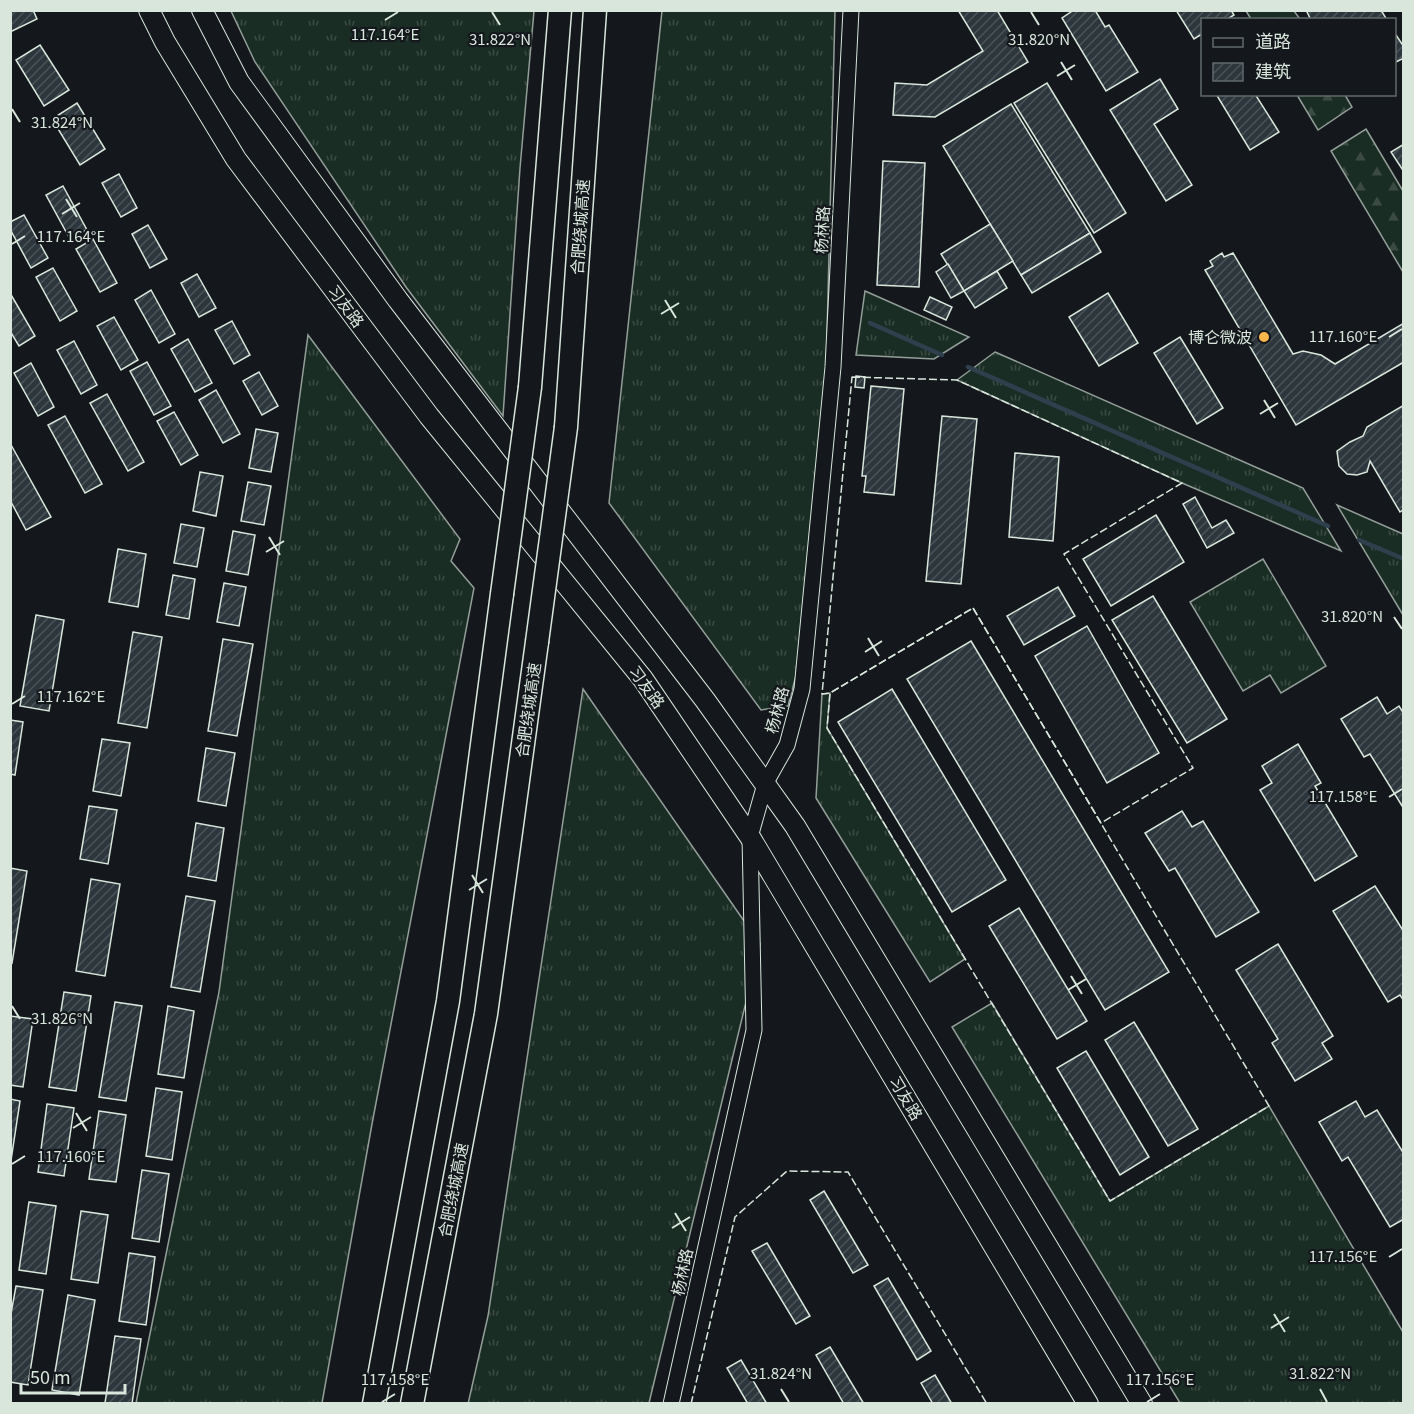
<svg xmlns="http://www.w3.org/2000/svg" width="1414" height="1414" viewBox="0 0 1414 1414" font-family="Georgia,'Noto Sans SC',serif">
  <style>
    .grass { fill: url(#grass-tufts); stroke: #939e99; stroke-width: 1.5 }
    .forest { fill: url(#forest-firs); stroke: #939e99; stroke-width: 1.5 }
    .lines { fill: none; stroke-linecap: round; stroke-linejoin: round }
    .stream { stroke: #2f3f4d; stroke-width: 4.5 }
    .building { fill: url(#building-hatch); stroke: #d8e6dc; stroke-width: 1.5 }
    .tertiary-casing { stroke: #d8e6dc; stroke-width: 17 }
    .primary-casing { stroke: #d8e6dc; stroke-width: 22 }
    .motorway-casing { stroke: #d8e6dc; stroke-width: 25 }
    .tertiary { stroke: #14181c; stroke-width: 15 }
    .primary { stroke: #14181c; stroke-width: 20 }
    .motorway { stroke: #14181c; stroke-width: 22 }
    .motorway-bridge-casing { stroke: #d8e6dc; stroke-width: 25; stroke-linecap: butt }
    .motorway-bridge { stroke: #14181c; stroke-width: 22 }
    .fence { stroke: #d8e6dc; stroke-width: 1.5; stroke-dasharray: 8 3; stroke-linecap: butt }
    .ticks { fill: none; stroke: #d8e6dc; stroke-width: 2 }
    .poi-dot { fill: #ffb74d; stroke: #14181c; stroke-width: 2 }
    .labels { text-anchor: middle; stroke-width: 4.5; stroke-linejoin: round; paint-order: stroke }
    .street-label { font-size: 16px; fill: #d8e6dc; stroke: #14181c }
    .poi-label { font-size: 16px; fill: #d8e6dc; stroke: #14181c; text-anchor: end }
    .ticks-label { font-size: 15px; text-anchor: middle; fill: #d8e6dc; stroke: #14181c; stroke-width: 4.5; stroke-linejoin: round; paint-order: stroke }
  </style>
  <defs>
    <pattern id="grass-tufts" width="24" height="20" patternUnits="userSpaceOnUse" patternTransform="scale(1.5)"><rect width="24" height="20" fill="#1a2d24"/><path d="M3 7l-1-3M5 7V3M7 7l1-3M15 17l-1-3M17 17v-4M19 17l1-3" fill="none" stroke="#3b4b43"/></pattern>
    <pattern id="forest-firs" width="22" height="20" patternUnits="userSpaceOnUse" patternTransform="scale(1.5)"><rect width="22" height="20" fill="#1a2d24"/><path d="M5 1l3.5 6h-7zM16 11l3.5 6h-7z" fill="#3b4b43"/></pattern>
    <pattern id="building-hatch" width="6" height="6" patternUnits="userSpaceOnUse" patternTransform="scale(1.5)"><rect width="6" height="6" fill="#2c363c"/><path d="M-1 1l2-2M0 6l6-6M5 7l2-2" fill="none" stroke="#4a5358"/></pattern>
  </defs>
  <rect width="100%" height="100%" fill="#14181c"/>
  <g class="grass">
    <path d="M231 11H534L520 168 503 416 406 287 255 62Z"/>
    <path d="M662 11H835L825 417 799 664 788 706 761 710 609 503Z"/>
    <path d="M865 291 969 337 934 359 856 355Z"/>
    <path d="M308 335 460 539 451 561 474 588 372 1124 322 1403H136L219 992Z"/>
    <path d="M995 352 1303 488 1341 551 1182 483 957 380Z"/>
    <path d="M1337 505 1403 534V615Z"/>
    <path d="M1263 559 1326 666 1281 693 1270 675 1243 691 1190 602Z"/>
    <path d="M583 689 760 944 649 1403 468 1404 488 1316Z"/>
    <path d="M830 693 827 728 965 959 930 982 816 798 822 694Z"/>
    <path d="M992 1003 1110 1201 1269 1106 1403 1332V1403H1180L952 1027Z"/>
  </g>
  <g class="forest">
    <path d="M1246 11H1294L1300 19H1251Z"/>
    <path d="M1297 95H1345L1352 107 1318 130Z"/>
    <path d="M1366 129 1403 191V272L1331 151Z"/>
  </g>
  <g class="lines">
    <g class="stream">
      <path d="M870 323 942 355"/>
      <path d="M968 367 1328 526"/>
      <path d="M1359 540 1404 559"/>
    </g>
  </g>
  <g class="building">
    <path d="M10 10H33L37 19 10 32Z"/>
    <path d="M958 10H997L1028 62 935 117 893 115 895 83 927 85 983 51Z"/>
    <path d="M1074 10H1095L1105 27 1109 25 1138 72 1106 91 1062 18Z"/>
    <path d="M1176 10H1231L1234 15 1226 20H1202V34L1194 39Z"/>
    <path d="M1306 10H1381L1387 20H1311Z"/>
    <path d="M1394 32 1404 47V58L1394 63Z"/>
    <path d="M40 45 69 90 44 106 16 60Z"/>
    <path d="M1160 79 1178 109 1154 124 1192 185 1166 201 1110 110Z"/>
    <path d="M1047 83 1126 213 1094 233 1014 103Z"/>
    <path d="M1216 94H1255L1279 132 1250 150Z"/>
    <path d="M77 103 105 149 80 165 52 119Z"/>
    <path d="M1011 104 1090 233 1021 275 943 146Z"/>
    <path d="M1404 144V172L1391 152Z"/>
    <path d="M883 161 925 163 919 287 877 285Z"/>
    <path d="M119 174 137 208 121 217 102 183Z"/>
    <path d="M63 186 87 230 70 239 46 195Z"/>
    <path d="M24 215 48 258 31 268 10 229V222Z"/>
    <path d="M990 224 1013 261 964 291 941 254Z"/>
    <path d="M148 225 167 259 150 268 132 234Z"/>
    <path d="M1090 233 1101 252 1032 293 1021 275Z"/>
    <path d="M93 239 117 283 100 292 76 249Z"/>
    <path d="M1222 253 1224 257 1233 253 1293 354 1303 351 1321 355 1335 364 1404 323V362L1296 425 1205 270 1213 266 1210 261Z"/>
    <path d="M948 264 964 291 951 298 936 272Z"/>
    <path d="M53 268 77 311 60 321 36 277Z"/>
    <path d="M997 271 1007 288 975 308 964 291Z"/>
    <path d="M197 274 216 308 199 317 181 283Z"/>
    <path d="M151 290 175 334 159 343 135 300Z"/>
    <path d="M10 293 35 336 19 346 10 331Z"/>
    <path d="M1108 293 1138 343 1099 366 1069 317Z"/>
    <path d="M930 297 952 307 946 320 924 310Z"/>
    <path d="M114 317 138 360 121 370 97 326Z"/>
    <path d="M232 321 250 355 234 364 215 330Z"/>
    <path d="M1180 337 1223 408 1197 424 1154 353Z"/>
    <path d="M188 339 212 383 195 392 171 349Z"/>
    <path d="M74 341 97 385 81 394 57 350Z"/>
    <path d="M147 362 171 406 154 415 130 371Z"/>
    <path d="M31 363 54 407 38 416 14 373Z"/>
    <path d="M259 372 278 406 262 415 243 381Z"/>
    <path d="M856 376 865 377 864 388 855 387Z"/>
    <path d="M871 386 904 389 894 495 864 492 866 476H862Z"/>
    <path d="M216 390 240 434 223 443 199 400Z"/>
    <path d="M107 394 144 462 128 471 90 403Z"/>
    <path d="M1404 405V509L1400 512 1370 461 1367 472 1357 475 1347 474 1339 466 1337 451 1350 442 1363 436 1367 427Z"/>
    <path d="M174 412 198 455 181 465 157 421Z"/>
    <path d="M65 416 102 484 85 493 48 425Z"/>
    <path d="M942 416 977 419 961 584 926 581Z"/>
    <path d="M256 429 278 433 271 472 249 468Z"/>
    <path d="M10 443 51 517 26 530 10 500Z"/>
    <path d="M1015 453 1059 457 1053 541 1009 537Z"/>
    <path d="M200 472 223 476 216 516 193 511Z"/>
    <path d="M248 482 271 486 264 525 241 521Z"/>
    <path d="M1195 497 1212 528 1226 520 1234 533 1207 548 1183 504Z"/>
    <path d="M1156 515 1184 562 1111 606 1083 559Z"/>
    <path d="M181 524 204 528 197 567 174 563Z"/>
    <path d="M233 531 255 535 248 575 226 571Z"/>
    <path d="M118 549 146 554 138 607 109 602Z"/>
    <path d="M173 575 195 579 189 619 166 615Z"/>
    <path d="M224 583 246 587 239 626 217 622Z"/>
    <path d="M1058 587 1075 616 1024 645 1007 616Z"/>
    <path d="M1153 596 1227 719 1187 743 1112 620Z"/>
    <path d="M36 615 64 620 49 711 20 706Z"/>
    <path d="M1087 626 1159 753 1107 783 1035 656Z"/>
    <path d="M133 632 162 637 147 728 118 723Z"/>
    <path d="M223 639 253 644 237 736 208 731Z"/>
    <path d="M971 641 1169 972 1105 1010 907 679Z"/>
    <path d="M892 689 1006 880 952 912 838 722Z"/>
    <path d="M1377 697 1387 714 1399 706 1404 714V809L1370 754 1364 757 1341 719Z"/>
    <path d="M10 720 23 722 15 775 10 774Z"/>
    <path d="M102 739 130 743 121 796 93 791Z"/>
    <path d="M1298 744 1321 783 1315 786 1357 856 1315 881 1260 790 1272 783 1262 766Z"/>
    <path d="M206 748 235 753 226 806 198 801Z"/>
    <path d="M89 806 117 810 108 864 80 859Z"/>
    <path d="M1182 811 1192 827 1203 821 1259 912 1216 937 1175 868 1169 871 1145 833Z"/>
    <path d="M196 823 224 828 216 881 188 876Z"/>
    <path d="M10 868 27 871 12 963 10 962Z"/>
    <path d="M91 879 120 884 105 976 76 971Z"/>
    <path d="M1375 886 1404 932V1001L1400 995 1388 1002 1333 911Z"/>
    <path d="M186 896 215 901 200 992 171 987Z"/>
    <path d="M1019 908 1087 1021 1057 1039 989 926Z"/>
    <path d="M1278 944 1333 1036 1322 1043 1332 1059 1295 1081 1272 1043 1278 1039 1236 970Z"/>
    <path d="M64 992 91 996 76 1091 49 1087Z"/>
    <path d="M115 1002 142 1006 126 1101 99 1097Z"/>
    <path d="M168 1006 194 1011 184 1078 158 1074Z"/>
    <path d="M10 1016 33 1019 23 1087 10 1085Z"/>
    <path d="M1134 1022 1198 1129 1168 1146 1105 1040Z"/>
    <path d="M1086 1051 1149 1157 1120 1175 1057 1068Z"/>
    <path d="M156 1088 182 1092 172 1160 146 1156Z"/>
    <path d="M10 1099 20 1101 10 1167Z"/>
    <path d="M1356 1101 1365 1117 1377 1110 1404 1154V1219L1390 1227 1348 1157 1342 1161 1319 1122Z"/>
    <path d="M47 1104 74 1108 64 1176 38 1172Z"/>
    <path d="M99 1111 126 1115 116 1182 89 1179Z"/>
    <path d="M142 1170 169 1174 159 1242 132 1238Z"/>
    <path d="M824 1191 868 1265 853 1273 810 1200Z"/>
    <path d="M29 1202 56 1206 46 1274 19 1270Z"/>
    <path d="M81 1211 108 1215 98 1283 71 1279Z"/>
    <path d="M767 1243 810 1316 796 1324 752 1251Z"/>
    <path d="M129 1253 155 1257 146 1325 119 1321Z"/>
    <path d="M888 1278 931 1351 917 1360 874 1286Z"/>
    <path d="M16 1286 43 1290 28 1385 10 1382V1319Z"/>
    <path d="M68 1295 95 1300 79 1395 52 1390Z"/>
    <path d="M115 1336 141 1339 132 1404 105 1403Z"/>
    <path d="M830 1347 864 1404H844L816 1355Z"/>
    <path d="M741 1360 767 1404H748L727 1368Z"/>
    <path d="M935 1375 952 1404H933L921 1383Z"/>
  </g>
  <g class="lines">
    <g class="tertiary-casing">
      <path id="tertiary" d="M671 1404 754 1030 750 837 765 784 787 745 802 689 833 367 851 10"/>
    </g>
    <g class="primary-casing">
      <g id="primary">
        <path d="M149 10 165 42 236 159 429 416 643 679 750 837 1088 1404"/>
        <path d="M202 10 239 82 398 300 705 700 795 826 1142 1404"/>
      </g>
    </g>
    <g class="motorway-casing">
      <g id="motorway">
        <path d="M530 387 560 10"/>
        <path d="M566 427 595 10"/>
        <path d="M374 1404 448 1001 502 594"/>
        <path d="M412 1404 486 1014 537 642"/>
      </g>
    </g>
    <use href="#tertiary" class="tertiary"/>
    <use href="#primary" class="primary"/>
    <use href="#motorway" class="motorway"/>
    <g class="motorway-bridge-casing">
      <g id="motorway-bridge">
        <path d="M502 594 530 387"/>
        <path d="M537 642 566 427"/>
      </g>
    </g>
    <use href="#motorway-bridge" class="motorway-bridge"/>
    <g class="fence">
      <path d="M852 377 957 380 1182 483 1064 554 1193 768 1101 823 973 608 830 693 822 694Z"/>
      <path d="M973 608 1269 1106 1110 1201 827 728 830 693Z"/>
      <path d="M691 1404 735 1217 787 1171 848 1172 987 1404"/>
    </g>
  </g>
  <path class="ticks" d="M492 12 500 25M1031 12 1039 25M385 20 398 12M1061 62 1072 80M1057 76 1075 65M12 109 20 122M66 199 77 217M62 214 80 203M12 244 25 236M665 300 676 318M661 314 679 303M1389 337 1402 329M1264 400 1275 418M1260 414 1278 403M269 537 280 555M266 552 284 541M1394 617 1402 629M868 638 879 656M865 652 882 641M12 704 25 696M1389 797 1402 789M472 875 483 893M469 890 487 879M1071 976 1082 994M1068 990 1086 979M12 1006 20 1019M76 1113 87 1131M73 1128 91 1117M12 1164 25 1156M675 1213 686 1231M672 1228 690 1217M1389 1257 1402 1249M1274 1314 1285 1332M1271 1328 1289 1317M781 1389 789 1402M1320 1389 1327 1402M382 1402 395 1394M1147 1402 1160 1394"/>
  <circle class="poi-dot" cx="1264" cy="337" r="6"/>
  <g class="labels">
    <g class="street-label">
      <text transform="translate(580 227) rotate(-86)" y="6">合肥绕城高速</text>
      <text transform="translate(822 230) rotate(-87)" y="6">杨林路</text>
      <text transform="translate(346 306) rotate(53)" y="6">习友路</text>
      <text transform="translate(647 687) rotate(54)" y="6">习友路</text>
      <text transform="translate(528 710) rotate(-82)" y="6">合肥绕城高速</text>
      <text transform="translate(777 710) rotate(-75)" y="6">杨林路</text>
      <text transform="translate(906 1098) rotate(59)" y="6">习友路</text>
      <text transform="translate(453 1190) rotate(-79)" y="6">合肥绕城高速</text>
      <text transform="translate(682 1272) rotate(-78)" y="6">杨林路</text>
    </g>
    <g class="poi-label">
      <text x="1252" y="343">博仑微波</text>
    </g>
  </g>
  <g class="ticks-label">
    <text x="385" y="40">117.164°E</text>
    <text x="500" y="45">31.822°N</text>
    <text x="1039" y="45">31.820°N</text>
    <text x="62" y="128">31.824°N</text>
    <text x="71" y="242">117.164°E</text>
    <text x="1343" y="342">117.160°E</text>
    <text x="1352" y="622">31.820°N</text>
    <text x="71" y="702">117.162°E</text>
    <text x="1343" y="802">117.158°E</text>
    <text x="62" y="1024">31.826°N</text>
    <text x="71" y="1162">117.160°E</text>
    <text x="1343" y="1262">117.156°E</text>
    <text x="781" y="1379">31.824°N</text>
    <text x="1320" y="1379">31.822°N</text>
    <text x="395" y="1385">117.158°E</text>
    <text x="1160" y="1385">117.156°E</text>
  </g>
  <rect width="1414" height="1414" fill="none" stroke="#d8e6dc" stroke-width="24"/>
  <rect x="1201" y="18" width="195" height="78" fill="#14181c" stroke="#626a69" stroke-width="1.5"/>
  <rect x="1213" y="38" width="30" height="9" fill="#14181c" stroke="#626a69" stroke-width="1.5"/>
  <text x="1255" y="48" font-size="18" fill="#d8e6dc">道路</text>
  <rect x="1213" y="63" width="30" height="18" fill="url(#building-hatch)" stroke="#626a69" stroke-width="1.5"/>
  <text x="1255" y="78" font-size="18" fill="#d8e6dc">建筑</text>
  <path d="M21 1384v9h104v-9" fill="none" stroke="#d8e6dc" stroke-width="3"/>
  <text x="30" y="1384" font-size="18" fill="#d8e6dc" stroke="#14181c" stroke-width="4.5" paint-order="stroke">50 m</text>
</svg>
